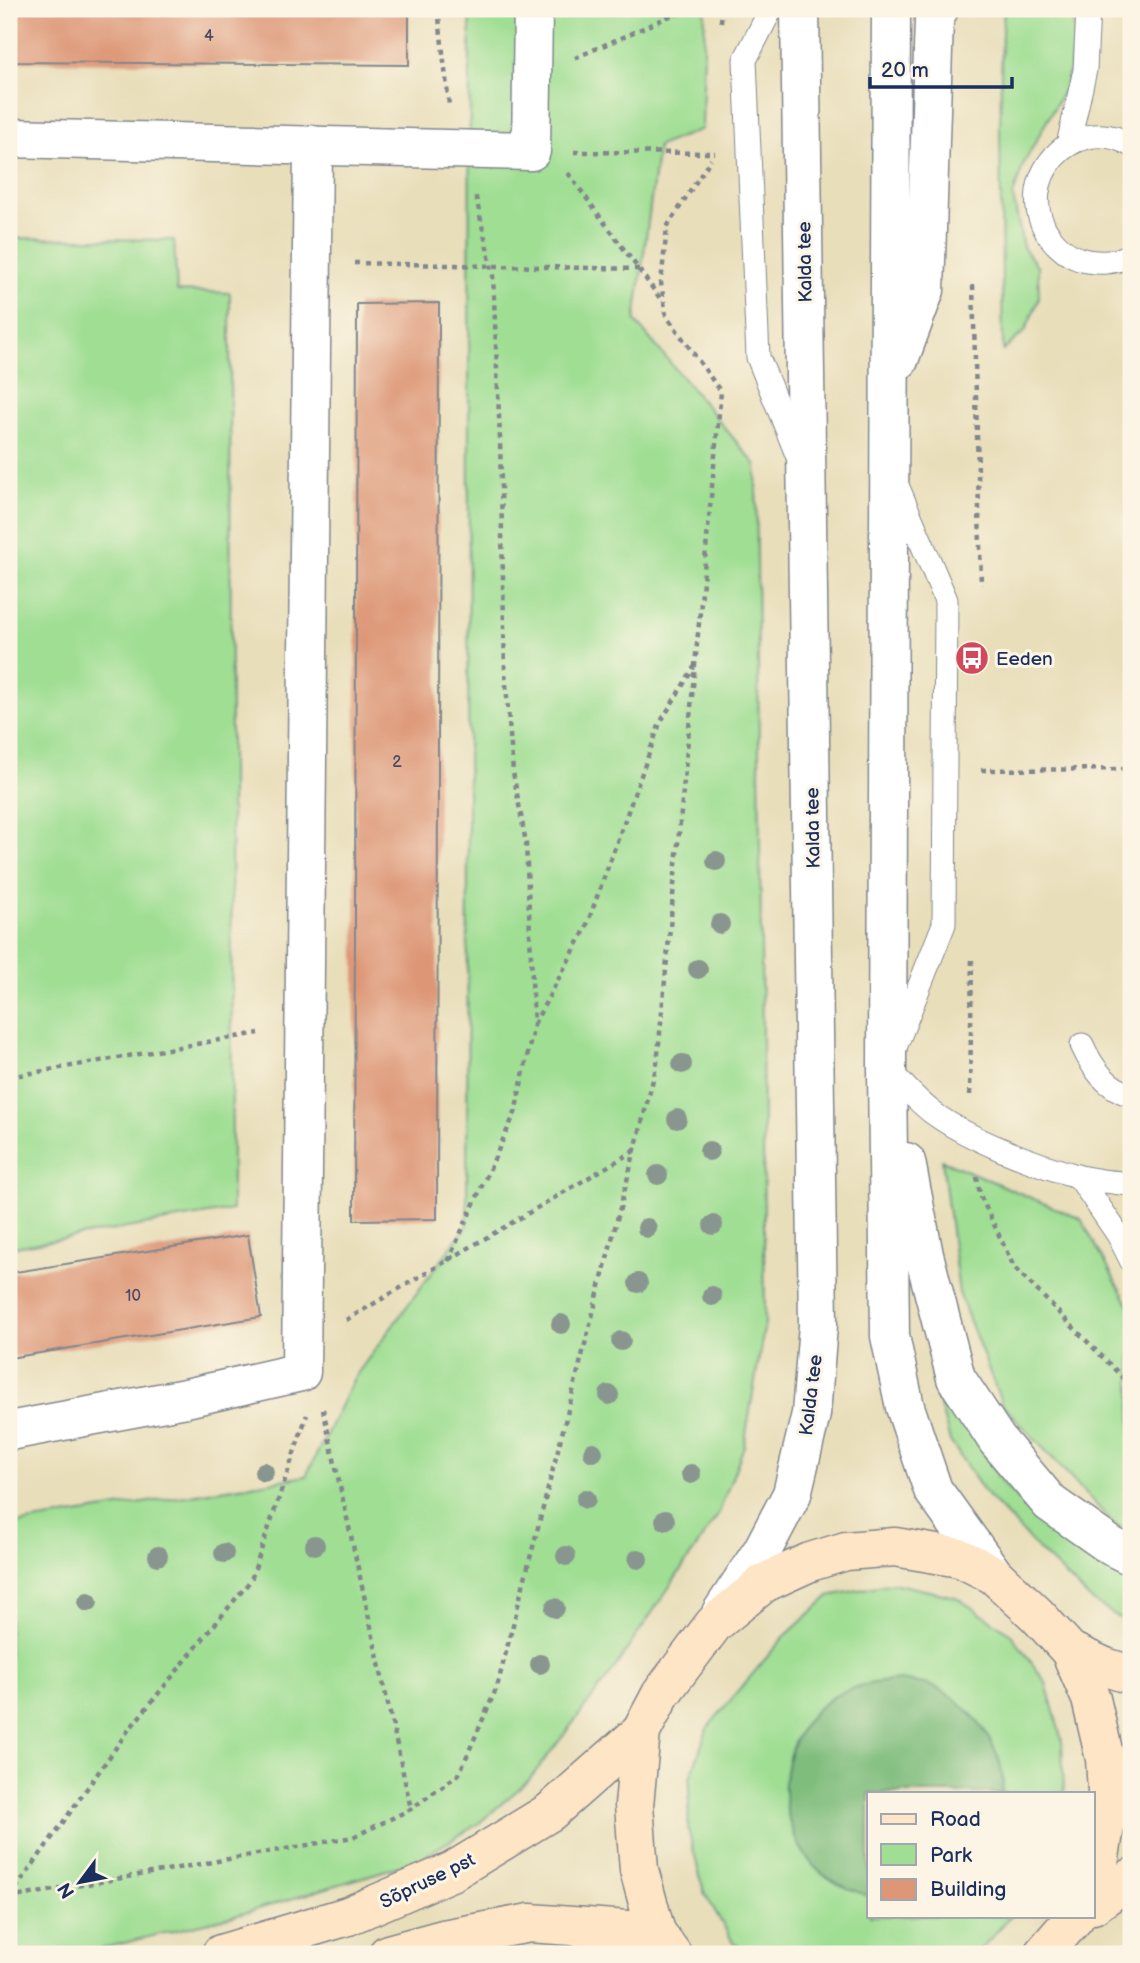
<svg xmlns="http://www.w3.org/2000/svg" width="1140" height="1963" viewBox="0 0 1140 1963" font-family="'Balsamiq Sans',sans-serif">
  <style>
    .green { fill: #9fde93; stroke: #5d8678; stroke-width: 2 }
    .forest { fill: #7fbd7d; stroke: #4d766e; stroke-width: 2 }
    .building { fill: #dd9777 }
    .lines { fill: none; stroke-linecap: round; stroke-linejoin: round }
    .service-casing { stroke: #82868c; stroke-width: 25 }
    .minor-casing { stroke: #82868c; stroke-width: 41 }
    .tertiary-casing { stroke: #82868c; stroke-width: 41 }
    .secondary-casing { stroke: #82868c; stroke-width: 41 }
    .path { stroke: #82868c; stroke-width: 4.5; stroke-dasharray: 5 5; stroke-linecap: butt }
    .service { stroke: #fff; stroke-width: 23 }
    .minor { stroke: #fff; stroke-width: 38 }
    .tertiary { stroke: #fff; stroke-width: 38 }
    .secondary { stroke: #fde5c5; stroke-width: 38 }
    .tree { fill: #89968f }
    .labels { text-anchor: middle; stroke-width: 6; stroke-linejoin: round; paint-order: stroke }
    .number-label { font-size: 16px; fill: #4c4964 }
    .street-label { font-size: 19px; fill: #1b2f5e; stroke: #fcf5e5 }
    .poi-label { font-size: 19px; fill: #1b2f5e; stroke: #fcf5e5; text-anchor: start }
  </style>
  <rect width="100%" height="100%" fill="#fcf5e5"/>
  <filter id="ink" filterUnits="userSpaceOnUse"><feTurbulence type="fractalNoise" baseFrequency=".0143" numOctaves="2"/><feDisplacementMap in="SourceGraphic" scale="14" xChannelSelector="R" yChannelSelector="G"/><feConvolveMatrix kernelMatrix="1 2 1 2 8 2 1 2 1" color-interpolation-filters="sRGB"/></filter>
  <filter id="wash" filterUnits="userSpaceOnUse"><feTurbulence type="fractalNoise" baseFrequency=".00686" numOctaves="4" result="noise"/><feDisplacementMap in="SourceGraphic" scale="28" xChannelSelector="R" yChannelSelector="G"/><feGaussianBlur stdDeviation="1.57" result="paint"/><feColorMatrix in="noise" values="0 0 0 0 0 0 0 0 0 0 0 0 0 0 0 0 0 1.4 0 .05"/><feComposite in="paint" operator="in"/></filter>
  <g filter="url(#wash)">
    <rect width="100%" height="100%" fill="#e8deba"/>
    <g class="green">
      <path d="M470 9H705L702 129 658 146 635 321 756 465 765 1323 744 1446 718 1515 612 1672 529 1780 478 1824 416 1861 238 1915 79 1954H9V1525L306 1476 354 1378 467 1225Z"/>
      <path d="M1012 9H1072L1075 37 1066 86 1024 163 1013 196 1023 247 1038 267 1039 299 1025 331 1003 351 1000 129 1002 32 1004 11Z"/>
      <path d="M9 238 174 240 177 291 230 293 232 1210 9 1248Z"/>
      <path d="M942 1160 1081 1219 1131 1309V1530L1114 1524 1002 1404 959 1293Z"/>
      <path d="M931 1373 945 1391 1003 1484 1055 1534 1113 1570 1131 1579V1625L1091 1600 1040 1551 985 1493 950 1441Z"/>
      <path d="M893 1583 956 1597 1011 1634 1046 1683 1062 1741 1064 1793H869V1916H1011L976 1954H751L733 1942 704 1892 688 1829 690 1778 708 1727 783 1638 829 1596Z"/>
    </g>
    <path class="forest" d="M900 1680C910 1682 922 1683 932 1686 970 1701 1008 1751 1002 1793H869V1896C849 1889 828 1882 813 1865 769 1815 776 1728 838 1694 858 1684 878 1682 900 1680Z"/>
    <g id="blocks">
      <g class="building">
        <path d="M9 9H409V65L9 62Z"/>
        <path d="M439 303 437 1219 354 1220 357 304Z"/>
        <path d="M248 1235 261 1317 9 1358V1273Z"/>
      </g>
    </g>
  </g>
  <g filter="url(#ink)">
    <use href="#blocks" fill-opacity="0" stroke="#82868c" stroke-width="2"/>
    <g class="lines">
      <g class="service-casing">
        <g id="service">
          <path d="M771 9 745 60 758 357 798 457"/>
          <path d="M1068 145 1085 70 1088 9"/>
          <path d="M1131 145C1073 110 1010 182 1050 237 1058 247 1067 255 1079 259 1096 264 1116 264 1131 254"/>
          <path d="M896 483 946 600 944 924 887 1068C902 1084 916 1100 933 1113 970 1140 1034 1164 1077 1176 1094 1181 1114 1182 1131 1184"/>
          <path d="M1082 1045C1092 1067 1106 1088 1131 1095"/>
          <path d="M1079 1177 1119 1236 1131 1260"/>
        </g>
      </g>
      <g class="minor-casing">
        <g id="minor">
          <path d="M9 138 531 151 533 9"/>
          <path d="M9 1431 186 1398 301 1372 313 145"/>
        </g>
      </g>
      <g class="tertiary-casing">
        <g id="tertiary">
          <path d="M891 9 887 1068 890 1336 905 1407 933 1490 994 1575"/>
          <path d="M899 360 925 290 934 20 939 9"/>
          <path d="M906 1162 924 1255 956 1378 997 1440 1050 1503 1111 1546 1131 1556"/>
          <path d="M721 1613 762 1551 792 1494 811 1414 818 1325 800 9"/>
        </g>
      </g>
      <g class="secondary-casing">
        <g id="secondary">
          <path d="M1070 1651 1105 1667 1131 1675"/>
          <path d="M1093 1905 1131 1878"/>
          <path d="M221 1954 348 1916 453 1871 550 1812 641 1732"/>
          <path d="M388 1954 443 1939 530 1923 656 1932"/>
          <path d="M672 1954 656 1932 639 1870 634 1805 641 1732 661 1694 714 1624 764 1583 810 1562 846 1551 895 1547 960 1558 994 1575 1037 1615 1070 1651 1091 1699 1105 1759 1108 1808 1099 1863 1093 1877"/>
          <path d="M1043 1954 1076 1916"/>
        </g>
      </g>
      <g class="path">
        <path d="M438 9 449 105"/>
        <path d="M721 22 722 9"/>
        <path d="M575 58 686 9"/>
        <path d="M574 152 715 153"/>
        <path d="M568 173 662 301"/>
        <path d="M354 263 639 269"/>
        <path d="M973 285 981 585"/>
        <path d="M981 770 1131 769"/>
        <path d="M534 1024 585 930 660 723 694 667"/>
        <path d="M9 1077 259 1033"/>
        <path d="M970 1095 972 957"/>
        <path d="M977 1177 980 1195 1014 1267 1131 1386"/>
        <path d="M448 1261 515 1113 534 1025 526 843 513 772 505 672 500 440 493 275 475 193"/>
        <path d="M346 1320 634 1151"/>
        <path d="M323 1409 411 1809"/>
        <path d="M10 1897 127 1732 251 1580 307 1415"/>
        <path d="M9 1898 353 1837 411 1809 459 1774 497 1687 657 1064 721 392 666 315 661 283 667 227 711 159"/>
      </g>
      <use href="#service" class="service"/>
      <use href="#minor" class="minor"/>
      <use href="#tertiary" class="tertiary"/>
      <use href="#secondary" class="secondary"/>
    </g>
    <g class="tree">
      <circle cx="716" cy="861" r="10"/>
      <circle cx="720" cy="924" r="10"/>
      <circle cx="698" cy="969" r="10"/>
      <circle cx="682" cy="1064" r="10"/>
      <circle cx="677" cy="1119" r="10"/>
      <circle cx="709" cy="1151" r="10"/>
      <circle cx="658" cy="1175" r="10"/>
      <circle cx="713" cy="1225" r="10"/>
      <circle cx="647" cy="1228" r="10"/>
      <circle cx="638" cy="1283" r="10"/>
      <circle cx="712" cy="1296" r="10"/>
      <circle cx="561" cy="1324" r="10"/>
      <circle cx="621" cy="1341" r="10"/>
      <circle cx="609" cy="1395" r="10"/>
      <circle cx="593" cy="1452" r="10"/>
      <circle cx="264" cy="1472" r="10"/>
      <circle cx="691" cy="1474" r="10"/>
      <circle cx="586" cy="1499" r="10"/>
      <circle cx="665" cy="1520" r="10"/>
      <circle cx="315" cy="1545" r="10"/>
      <circle cx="224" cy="1553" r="10"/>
      <circle cx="158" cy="1556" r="10"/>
      <circle cx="566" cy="1556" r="10"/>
      <circle cx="638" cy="1559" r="10"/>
      <circle cx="88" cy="1602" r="10"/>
      <circle cx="555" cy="1608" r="10"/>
      <circle cx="540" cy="1664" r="10"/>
    </g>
  </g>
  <defs>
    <g id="bus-disc" transform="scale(1.75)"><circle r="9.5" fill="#d1495b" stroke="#fcf5e5"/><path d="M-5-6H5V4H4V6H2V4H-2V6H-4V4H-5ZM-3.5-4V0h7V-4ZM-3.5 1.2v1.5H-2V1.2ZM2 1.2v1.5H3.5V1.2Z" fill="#fff"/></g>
  </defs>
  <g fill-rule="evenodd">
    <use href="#bus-disc" x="972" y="658"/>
  </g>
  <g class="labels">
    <g class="number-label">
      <text x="209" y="41">4</text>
      <text x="397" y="767">2</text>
      <text x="133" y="1301">10</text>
    </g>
    <g class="street-label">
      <text transform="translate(804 262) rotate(-91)" y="7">Kalda tee</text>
      <text transform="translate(812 828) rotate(-91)" y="7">Kalda tee</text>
      <text transform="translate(810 1395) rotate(-83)" y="7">Kalda tee</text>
      <text transform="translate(427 1880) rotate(-26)" y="7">Sõpruse pst</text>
    </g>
    <g class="poi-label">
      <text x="996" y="665">Eeden</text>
    </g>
  </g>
  <rect width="1140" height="1963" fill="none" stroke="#fcf5e5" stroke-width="35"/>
  <rect x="867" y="1792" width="228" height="126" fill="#fcf5e5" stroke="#a2a6af" stroke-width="2"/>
  <rect x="881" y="1814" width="35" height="10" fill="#fde5c5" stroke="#a2a6af" stroke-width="2"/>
  <text x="930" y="1826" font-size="21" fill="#1b2f5e">Road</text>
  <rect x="881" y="1844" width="35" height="21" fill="#9fde93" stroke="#a2a6af" stroke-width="2"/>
  <text x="930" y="1862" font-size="21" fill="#1b2f5e">Park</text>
  <rect x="881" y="1879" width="35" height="21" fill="#dd9777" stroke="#a2a6af" stroke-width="2"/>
  <text x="930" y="1896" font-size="21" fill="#1b2f5e">Building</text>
  <g transform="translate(80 1882) rotate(238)" stroke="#fcf5e5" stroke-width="5" paint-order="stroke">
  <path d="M0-5L12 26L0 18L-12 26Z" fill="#1b2f5e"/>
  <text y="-10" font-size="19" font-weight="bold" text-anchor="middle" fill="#1b2f5e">N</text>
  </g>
  <path d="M870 77v10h142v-10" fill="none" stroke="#1b2f5e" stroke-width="3.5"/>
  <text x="881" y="77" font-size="21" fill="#1b2f5e" stroke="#fcf5e5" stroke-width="5" paint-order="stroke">20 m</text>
</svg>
